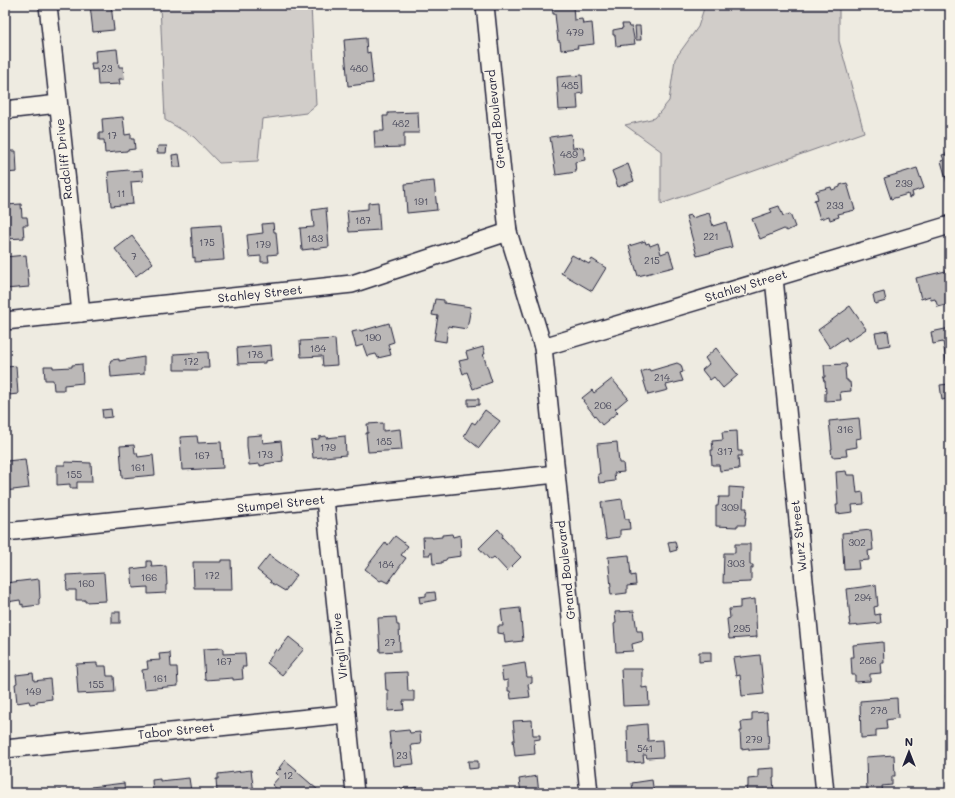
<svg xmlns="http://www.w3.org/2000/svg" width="955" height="798" viewBox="0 0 955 798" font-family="Mali,sans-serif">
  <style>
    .green { fill: #d1cdc9; stroke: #7a7882 }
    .building { fill: #bbb8b7; stroke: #22223b }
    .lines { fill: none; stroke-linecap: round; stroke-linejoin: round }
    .minor-casing { stroke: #22223b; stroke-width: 20 }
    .minor { stroke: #f7f3e8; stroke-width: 17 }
    .labels { text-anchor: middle; stroke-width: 3; stroke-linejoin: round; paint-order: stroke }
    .number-label { font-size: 10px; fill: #48485a }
    .street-label { font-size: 12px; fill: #22223b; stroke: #f7f3e8 }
  </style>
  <rect width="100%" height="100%" fill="#eeebe1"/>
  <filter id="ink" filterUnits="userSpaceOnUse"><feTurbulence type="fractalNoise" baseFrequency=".025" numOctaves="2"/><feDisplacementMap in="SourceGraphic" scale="8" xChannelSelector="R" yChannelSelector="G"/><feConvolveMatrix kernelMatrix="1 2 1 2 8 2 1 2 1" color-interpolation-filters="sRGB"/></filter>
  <g filter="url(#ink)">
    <g class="green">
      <path d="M160 5H311L316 105 306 113 262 119 258 161 219 163 194 137 165 120Z"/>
      <path d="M705 5H839V41L864 132 661 204V151L625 125 655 118 669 101 675 59 698 27Z"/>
    </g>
    <g class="building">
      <path d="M90 5H111L114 30 93 32Z"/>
      <path d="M552 5H573L574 20 582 19 583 24 592 23 594 44 577 46 578 48 561 50 560 41H558L555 14H553Z"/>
      <path d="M622 24H628L629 27H632L635 44 616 46 615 35H613V30L623 28Z"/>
      <path d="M635 26H640L641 40H636Z"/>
      <path d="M366 38 367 53 370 52 373 83 348 86 344 40Z"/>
      <path d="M117 49 119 67H123L124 79H119L120 84 98 85 97 69 92 70 91 63H96L95 51Z"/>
      <path d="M582 75 583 93 577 94 578 109 559 110 557 77Z"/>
      <path d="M418 112 419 133H404V147L375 148 374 131H384L383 116H388V113Z"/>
      <path d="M123 117 125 135 131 134V139H134L135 149 127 150V151L105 153 104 140H99V133H103L102 119Z"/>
      <path d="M571 134 573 148 583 147 585 160 575 162 576 172 556 175 550 137Z"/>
      <path d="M158 146H167L166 153H157Z"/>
      <path d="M5 151H16L17 172 6 173 7 181H5Z"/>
      <path d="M950 153V181L947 182 941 161 944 160 942 155Z"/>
      <path d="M179 154 181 167H173L172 155Z"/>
      <path d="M628 164 634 181 618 187 612 171Z"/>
      <path d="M917 168 924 188 912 192 913 196 909 198 908 194 891 199 884 178Z"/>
      <path d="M129 170 130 171 142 170 143 181 131 182 133 204 111 206 108 172Z"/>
      <path d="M434 181 437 210 407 213 405 184Z"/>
      <path d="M847 183 855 210 838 214 839 217 830 220 829 216 820 219 814 200 818 199 816 191 831 187 832 190 840 187V185Z"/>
      <path d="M378 202 380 230 349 232 347 211 368 209V203Z"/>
      <path d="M21 204 22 217H27L28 225H23L24 238 5 239V205Z"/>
      <path d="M779 206 783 216 790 214 795 227 787 231 784 229 760 239 752 219 772 212 770 209Z"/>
      <path d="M326 208 329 247 302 250 300 228 314 227 312 210Z"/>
      <path d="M709 213 713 226 726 222 732 247 697 256 686 216 691 215 692 218Z"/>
      <path d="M273 223 274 232H276L278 254 268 255 269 262H261V256L249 257 247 235 263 233 262 224Z"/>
      <path d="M221 225 224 260 195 262V257L193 258 191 227Z"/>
      <path d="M132 236 153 263 136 276 115 249Z"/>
      <path d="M645 241 646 244 649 243 650 246 658 243 661 254 669 251 674 267 638 276 629 246Z"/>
      <path d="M26 255 29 287 5 289V257Z"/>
      <path d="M572 255 589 264 592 259 606 268 592 291 561 273Z"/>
      <path d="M950 270V304L938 307 935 299 931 300 930 296 921 299 916 278Z"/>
      <path d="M884 292 886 301 875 304 873 295Z"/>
      <path d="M435 299 444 300V303L471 307 467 329 448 326 446 342 434 340 438 316 432 315Z"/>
      <path d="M850 306 866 329 848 341 846 337 830 348 818 330 847 309V308Z"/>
      <path d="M389 323 394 342 388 344 391 355 378 358 376 354 367 356 363 345 356 347 352 332 360 330 361 331Z"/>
      <path d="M950 328V361H946L943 342 933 344 931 332Z"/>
      <path d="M888 331 890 345 878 347 875 333Z"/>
      <path d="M335 339 337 365 323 366 322 356 301 357 300 341Z"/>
      <path d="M271 345 272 360 265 361V363L238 364 237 348Z"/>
      <path d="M483 347 485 354H483L492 382 473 389 467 372 463 374 459 361 468 359 466 352Z"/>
      <path d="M716 348 738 375 723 388 714 377 710 380 702 370 709 364 705 358Z"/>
      <path d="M208 352 209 368H201V370H174V354Z"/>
      <path d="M144 357V374L111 377 110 363 111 360 119 359V361Z"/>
      <path d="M677 363 681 365 683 372 680 373 683 381 666 385 668 390 648 395 641 372 649 369 650 371Z"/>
      <path d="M82 364 83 383 64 385V390H54L53 380H45L44 366H53V368L72 367V365Z"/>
      <path d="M846 364 847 367 845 368 846 380H848V382H850L851 391 840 392 841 400 825 401V393H826L825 381H824L823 377H825L824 365Z"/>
      <path d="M16 366 18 394 9 395V390H5V374H7V367Z"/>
      <path d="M612 379 628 398 615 409 618 412 602 425 583 401H584L582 398 592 390 594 393Z"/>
      <path d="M949 382H950V398L942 400 940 385 949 384Z"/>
      <path d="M468 399H479V405L468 406Z"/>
      <path d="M111 409 112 417 103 418 102 410Z"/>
      <path d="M485 410 500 421 479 448 464 436 472 422 475 424Z"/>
      <path d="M859 418 861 438 856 439 857 447 846 449 847 456 832 457 831 449H832L829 421Z"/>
      <path d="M383 423V431L400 429 402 450 368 452 366 433H368L367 424Z"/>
      <path d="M737 431 738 451H742V456H738L739 469 720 471 719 465H712L711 450H713L712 441 723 440 722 432Z"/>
      <path d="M262 435 263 443 281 441 283 461 265 464V465L260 466V464L249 465 247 446V436Z"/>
      <path d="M197 436 198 443 221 442 223 468 182 470 180 437Z"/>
      <path d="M326 436V438L345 436 346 455 313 458 311 440 319 439V437Z"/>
      <path d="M617 442 619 463H623L624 472 614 473 615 481 599 483 598 474H600L597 444Z"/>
      <path d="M134 445 135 453H137L138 457 153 455 155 475 122 478 120 446Z"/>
      <path d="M25 459 29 488 5 491V469H8L7 461Z"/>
      <path d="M65 462 91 463 92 482H77V488H70V484L57 485V465H65Z"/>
      <path d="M846 471 847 475H855L857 493 863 492 864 504 852 505 853 512 837 514 836 505H838L836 472Z"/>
      <path d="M729 487 744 488 743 508H747L745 525H737V527L716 526V506H718L719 497H729Z"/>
      <path d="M622 499 625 519H629L630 529 620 530V537L606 539 601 502Z"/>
      <path d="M498 529 503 535 502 537 521 557 507 571 494 557 490 560 479 548Z"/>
      <path d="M871 530 873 550 868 551 869 560 858 561 859 569 844 570 842 533Z"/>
      <path d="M452 534 453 537 460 535 461 556 447 558 446 560 442 561V563L433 564 432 553H430V555H424L423 537H432V538L442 537V535Z"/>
      <path d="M395 536 408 546 401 555 406 558 388 583 382 580 380 581 365 569 386 542 388 545Z"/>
      <path d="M675 541 677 550 670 552 668 542Z"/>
      <path d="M735 544H750V565H753V568H751V582L723 583 724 553H735Z"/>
      <path d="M269 555 297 575 285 591 270 582 271 581 257 570Z"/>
      <path d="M629 555 631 576 635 575 636 585 627 586V593L611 595 610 587H611L608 557Z"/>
      <path d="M221 560H231L232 590H212V588H194L193 562H221Z"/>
      <path d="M147 561H151L152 567 166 566 167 585H166V593L148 594V587L133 588 131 569 147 567Z"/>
      <path d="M104 573 106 601 85 602V600H76V590H67L66 575Z"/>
      <path d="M39 579 40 598 39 599V605L23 607V604L21 605 20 600 7 602 5 583Z"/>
      <path d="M876 585 878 606 874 607 875 615 880 614 881 623 850 626 849 618H850L847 589Z"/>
      <path d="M435 592 436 600 420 603 419 597 426 596V593Z"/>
      <path d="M755 599 757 637 729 639 727 619 730 618 729 609 740 608V601Z"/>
      <path d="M520 608 523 641 505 643 504 634 498 633V626H503L501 610Z"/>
      <path d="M634 611 637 631H642L643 641 632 644 633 651 616 652 614 624 616 623 615 612Z"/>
      <rect x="112" y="612" width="8" height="11"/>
      <path d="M396 617 397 625H399L400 651 380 652 378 618Z"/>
      <path d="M289 637 304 649 282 675 267 663 276 649 278 651Z"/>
      <path d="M883 642 884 663H880L881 673 870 674V681L855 682V675H852L851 657H854L853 645Z"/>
      <path d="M223 648V654L245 653 246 667H242L243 679 233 680V678L205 680 203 649Z"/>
      <path d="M699 652H711V661L699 662Z"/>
      <path d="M170 653 171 667H177L178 686 144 689 142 670 148 669 147 661 160 660 159 654Z"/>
      <path d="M760 655 764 694 742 696 740 675 736 676 733 658Z"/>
      <path d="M97 663V666H106L107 676H114L115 692 78 694 76 664Z"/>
      <path d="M525 663 527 677H532V683L528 684 530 697 511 699 510 691H508V680L503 681 501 667Z"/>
      <path d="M621 669H642V688L648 687 649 705 623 706Z"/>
      <path d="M407 672 408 691H414V701H403L404 710 388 711V690H386L385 673Z"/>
      <path d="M33 673 34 681 50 679 52 699 37 701V703L30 704 29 701 17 703 15 684 17 683 16 675Z"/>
      <path d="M950 694V711H948L946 695Z"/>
      <path d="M897 698 898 718 886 720 887 729 876 730V737L861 738 860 701Z"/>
      <path d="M767 712 769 749 749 750V748L741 749 740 731H742L741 722 752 721V713Z"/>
      <path d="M532 720 533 735H540V739L534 740 535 754 515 756 513 740H515L513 721Z"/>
      <path d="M647 724 648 741 662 740 663 757 647 758 646 755H643L644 762 628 763 627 726Z"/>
      <path d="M409 730 410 733 420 732 421 744 411 745 414 764 393 766 389 732Z"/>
      <path d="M894 755 895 776H892V785L882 786 883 793H867L866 757Z"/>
      <path d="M285 760 297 770 296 771 318 790 316 793H282L272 785 279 777 275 773 279 769 280 770 281 769 279 768Z"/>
      <path d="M468 761H478V768L469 769Z"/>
      <path d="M774 768V777H773L774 793H747L746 787H748V779L758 778V769Z"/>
      <path d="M251 770 254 793H219V792H217L216 779H218V774Z"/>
      <path d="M537 776 539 793H521L519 779Z"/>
      <path d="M189 778 191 791H192L193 793H153L152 780 160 779V781Z"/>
      <path d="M652 780 654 793H633L632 783Z"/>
      <path d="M124 783 125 793H92L91 787Z"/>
      <path d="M424 787V793H397L396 789Z"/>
      <path d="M61 790V793H31Z"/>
    </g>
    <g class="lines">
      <g class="minor-casing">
        <g id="minor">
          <path d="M48 5 81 313"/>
          <path d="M485 5 508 232 543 347 589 793"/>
          <path d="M5 110 58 104"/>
          <path d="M774 278 825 793"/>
          <path d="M5 321 352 284 508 232"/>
          <path d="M543 347 950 225"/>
          <path d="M325 499 355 793"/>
          <path d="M5 532 556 474"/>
          <path d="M5 749 347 714"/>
        </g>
      </g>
      <use href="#minor" class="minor"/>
    </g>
  </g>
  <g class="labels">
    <g class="number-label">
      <text x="575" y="36">479</text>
      <text x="107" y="72">23</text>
      <text x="359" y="72">480</text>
      <text x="570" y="89">485</text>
      <text x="401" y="127">482</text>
      <text x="112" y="139">17</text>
      <text x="569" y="158">489</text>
      <text x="904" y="187">239</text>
      <text x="121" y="197">11</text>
      <text x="421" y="205">191</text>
      <text x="835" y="209">233</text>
      <text x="363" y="224">187</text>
      <text x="711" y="240">221</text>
      <text x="315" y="242">183</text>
      <text x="207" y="246">175</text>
      <text x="263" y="248">179</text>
      <text x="134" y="260">7</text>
      <text x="652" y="264">215</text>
      <text x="373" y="341">190</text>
      <text x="318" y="352">184</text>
      <text x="255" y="358">178</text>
      <text x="191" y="365">172</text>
      <text x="662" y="381">214</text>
      <text x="603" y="409">206</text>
      <text x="845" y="433">316</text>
      <text x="384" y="445">185</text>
      <text x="328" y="451">179</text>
      <text x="725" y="455">317</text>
      <text x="265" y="458">173</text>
      <text x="202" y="459">167</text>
      <text x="138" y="471">161</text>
      <text x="74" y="478">155</text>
      <text x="730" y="511">309</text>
      <text x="857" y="546">302</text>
      <text x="736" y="567">303</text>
      <text x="386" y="568">184</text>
      <text x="212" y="579">172</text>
      <text x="149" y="581">166</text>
      <text x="86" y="587">160</text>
      <text x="863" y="601">294</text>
      <text x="742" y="632">295</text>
      <text x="390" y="646">27</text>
      <text x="868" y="664">286</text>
      <text x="224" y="665">167</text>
      <text x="160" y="682">161</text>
      <text x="96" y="688">155</text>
      <text x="33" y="695">149</text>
      <text x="879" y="714">278</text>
      <text x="754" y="743">279</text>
      <text x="645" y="752">541</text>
      <text x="402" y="759">23</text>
      <text x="288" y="779">12</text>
    </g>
    <g class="street-label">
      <text transform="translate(496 119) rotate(-96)" y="4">Grand Boulevard</text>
      <text transform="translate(64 159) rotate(-96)" y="4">Radcliff Drive</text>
      <text transform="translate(746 286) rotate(-17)" y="4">Stahley Street</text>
      <text transform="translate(260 294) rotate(-6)" y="4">Stahley Street</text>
      <text transform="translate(281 504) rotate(-6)" y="4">Stumpel Street</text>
      <text transform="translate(799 536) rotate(-96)" y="4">Wurz Street</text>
      <text transform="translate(566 570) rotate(-96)" y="4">Grand Boulevard</text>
      <text transform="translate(340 646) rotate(-96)" y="4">Virgil Drive</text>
      <text transform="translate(176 731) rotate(-6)" y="4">Tabor Street</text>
    </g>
  </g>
  <rect width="955" height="798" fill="none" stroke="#f7f3e8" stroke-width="20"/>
  <rect x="10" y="10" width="935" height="778" fill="none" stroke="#22223b" stroke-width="1.5" filter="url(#ink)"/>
  <g transform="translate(909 752)" stroke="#f7f3e8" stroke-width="3" paint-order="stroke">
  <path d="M0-3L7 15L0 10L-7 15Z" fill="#22223b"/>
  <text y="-6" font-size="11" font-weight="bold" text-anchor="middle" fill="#22223b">N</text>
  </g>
</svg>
